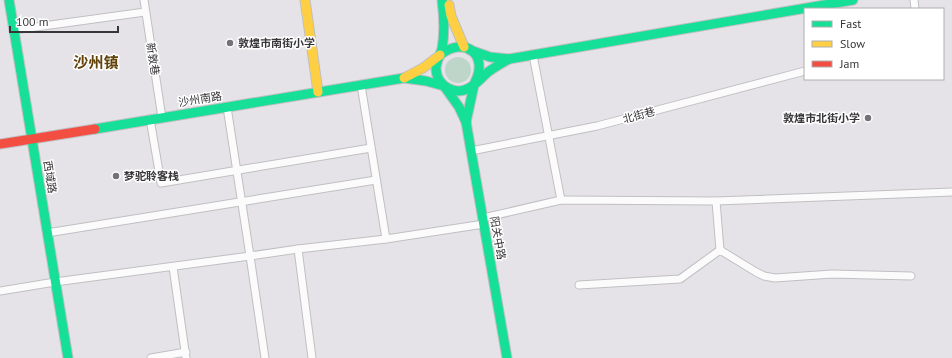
<svg xmlns="http://www.w3.org/2000/svg" width="952" height="358" viewBox="0 0 952 358" font-family="'PT Sans','Noto Sans SC',sans-serif">
  <style>
    .green { fill: #bed6ca }
    .lines { fill: none; stroke-linecap: round; stroke-linejoin: round }
    .street-casing { stroke: #c0bfc2; stroke-width: 9 }
    .fast-casing { stroke: #c0bfc2; stroke-width: 11 }
    .slow-casing { stroke: #c0bfc2; stroke-width: 11 }
    .jam-casing { stroke: #c0bfc2; stroke-width: 11 }
    .street { stroke: #fbfbfc; stroke-width: 7 }
    .fast { stroke: #16e098; stroke-width: 9 }
    .slow { stroke: #ffcf43; stroke-width: 9 }
    .jam { stroke: #f24e42; stroke-width: 9 }
    .poi-dot { fill: #747276; stroke: #fff; stroke-width: 1.5 }
    .labels { text-anchor: middle; stroke-width: 3; stroke-linejoin: round; paint-order: stroke }
    .poi-label { font-size: 11px; font-weight: bold; fill: #373538; stroke: #fff; text-anchor: start }
    .street-label { font-size: 11px; fill: #373538; stroke: #fff }
    .district-label { font-size: 15px; font-weight: bold; fill: #614209; stroke: #fff }
  </style>
  <rect width="100%" height="100%" fill="#e5e3e8"/>
  <circle class="green" cx="458" cy="70" r="13"/>
  <g class="lines">
    <g class="street-casing">
      <g id="street">
        <path d="M144 0 162 118"/>
        <path d="M914 0 915 9"/>
        <path d="M14 30 145 12"/>
        <path d="M533 55 561 200"/>
        <path d="M361 85 386 239"/>
        <path d="M150 119 161 183 371 148"/>
        <path d="M471 151 597 126 805 71"/>
        <path d="M716 201 720 250"/>
        <path d="M483 218 561 200 716 201 952 192"/>
        <path d="M47 233 376 180"/>
        <path d="M298 249 312 358"/>
        <path d="M173 267 186 358"/>
        <path d="M579 285 680 279 720 250 756 272 764 276 775 278 832 274 911 276"/>
        <path d="M0 291 55 282 250 256 227 107"/>
        <path d="M151 358 186 352"/>
        <path d="M265 358 250 256 298 249 386 239 484 224"/>
      </g>
    </g>
    <g class="fast-casing">
      <g id="fast">
        <path d="M9 0 68 358"/>
        <path d="M442 0C444 16 445 32 442 49 440 55 436 62 436 69 437 86 455 96 469 88 477 84 482 77 488 72 495 67 502 63 509 59"/>
        <path d="M470 50 490 57 509 59 853 0"/>
        <path d="M440 55C465 35 489 55 475 82"/>
        <path d="M444 86 459 107 466 122 507 358"/>
        <path d="M466 122 474 85"/>
        <path d="M95 129 404 78 426 81 444 86"/>
      </g>
    </g>
    <g class="slow-casing">
      <g id="slow">
        <path d="M305 0 318 92"/>
        <path d="M449 5 451 16 464 47"/>
        <path d="M404 78 423 68 440 55"/>
      </g>
    </g>
    <g class="jam-casing">
      <path id="jam" d="M0 144 95 129"/>
    </g>
    <use href="#street" class="street"/>
    <use href="#fast" class="fast"/>
    <use href="#slow" class="slow"/>
    <use href="#jam" class="jam"/>
  </g>
  <g class="poi-dot">
    <circle cx="230" cy="43" r="4"/>
    <circle cx="868" cy="118" r="4"/>
    <circle cx="116" cy="176" r="4"/>
  </g>
  <g class="labels">
    <g class="poi-label">
      <text x="238" y="47">敦煌市南街小学</text>
      <text x="860" y="122" text-anchor="end">敦煌市北街小学</text>
      <text x="124" y="180">梦驼聆客栈</text>
    </g>
    <g class="street-label">
      <text transform="translate(153 59) rotate(81)" y="4">新敦巷</text>
      <text transform="translate(200 99) rotate(-9)" y="4">沙州南路</text>
      <text transform="translate(639 115) rotate(-15)" y="4">北街巷</text>
      <text transform="translate(50 177) rotate(81)" y="4">西域路</text>
      <text transform="translate(498 238) rotate(80)" y="4">阳关中路</text>
    </g>
    <g class="district-label">
      <text x="96" y="68">沙州镇</text>
    </g>
  </g>
  <rect x="804" y="8" width="140" height="72" fill="#ffffff" stroke="#afaeaf"/>
  <rect x="812" y="21" width="20" height="6" fill="#16e098" stroke="#afaeaf"/>
  <text x="840" y="28" font-size="12" fill="#373538">Fast</text>
  <rect x="812" y="41" width="20" height="6" fill="#ffcf43" stroke="#afaeaf"/>
  <text x="840" y="48" font-size="12" fill="#373538">Slow</text>
  <rect x="812" y="61" width="20" height="6" fill="#f24e42" stroke="#afaeaf"/>
  <text x="840" y="68" font-size="12" fill="#373538">Jam</text>
  <path d="M10 26v6h108v-6" fill="none" stroke="#373538" stroke-width="2"/>
  <text x="16" y="26" font-size="12" fill="#373538" stroke="#ffffff" stroke-width="3" paint-order="stroke">100 m</text>
</svg>
